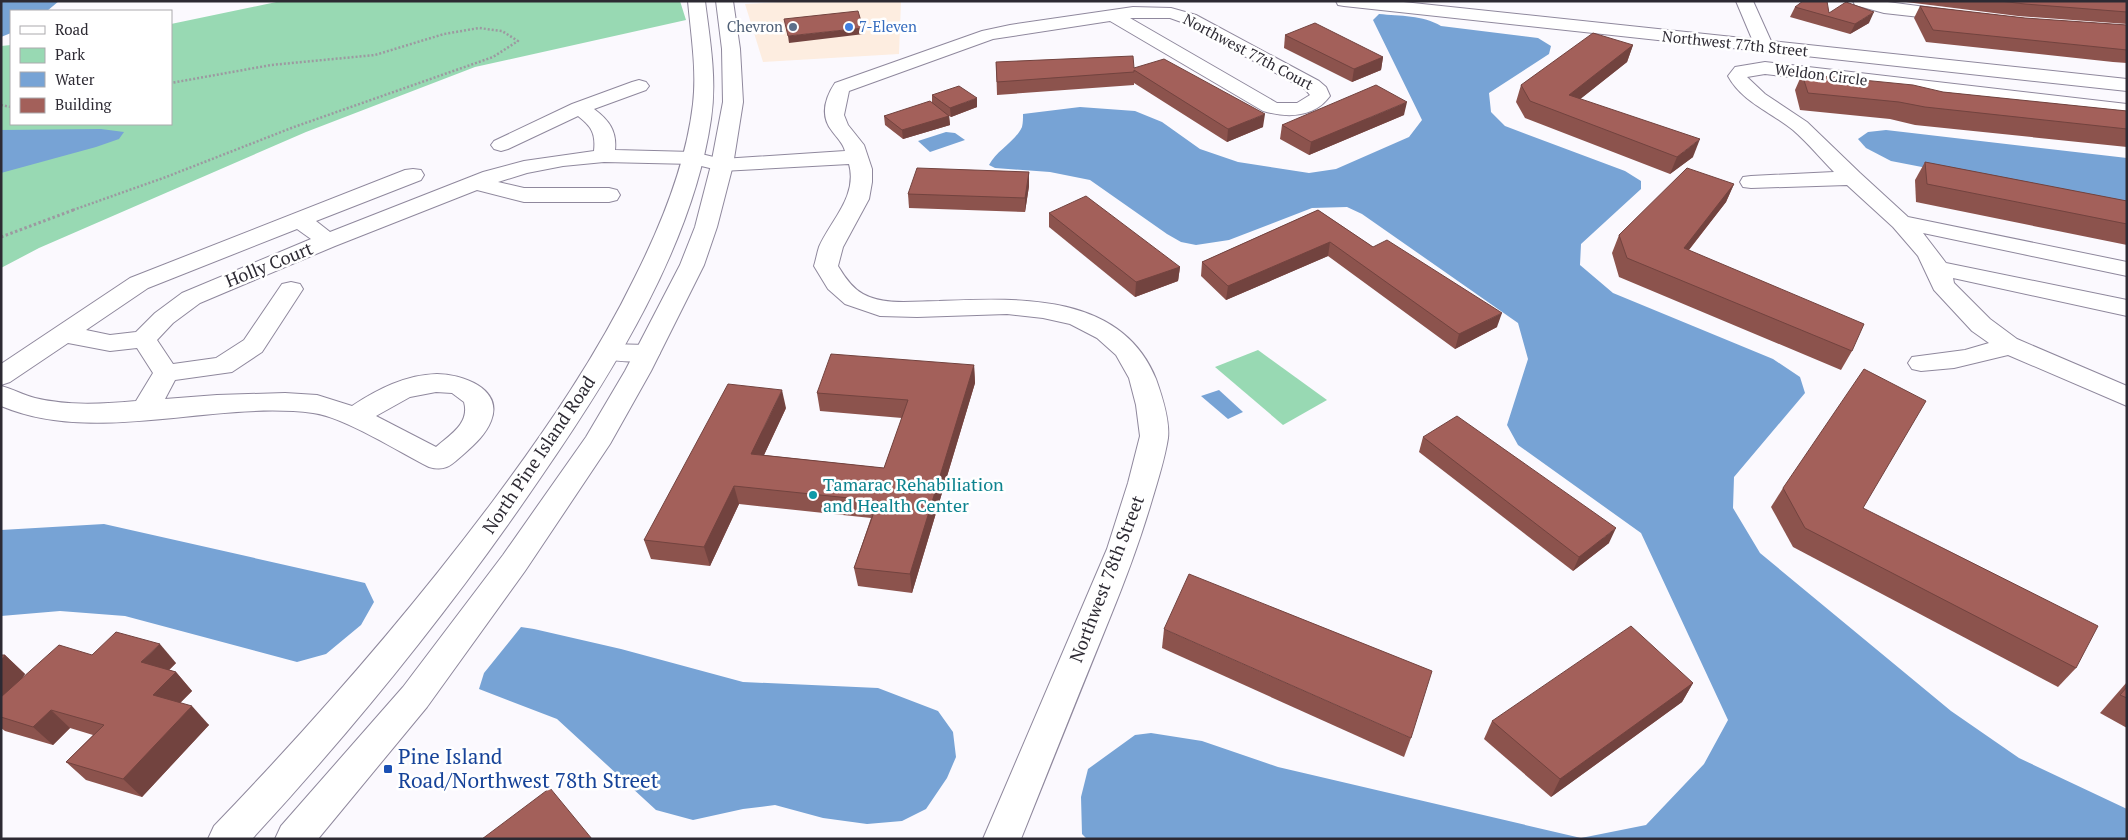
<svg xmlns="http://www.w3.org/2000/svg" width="2128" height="840" viewBox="0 0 2128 840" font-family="'PT Serif',serif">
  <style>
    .commercial { fill: #fdede0 }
    .green { fill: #98d9b3 }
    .water { fill: #77a3d5 }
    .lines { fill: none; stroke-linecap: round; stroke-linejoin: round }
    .minor-casing { stroke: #8f889d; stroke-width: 2 }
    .major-casing { stroke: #8f889d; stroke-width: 2 }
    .path-far1 { stroke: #9c99a0; stroke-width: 2.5; stroke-dasharray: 2 2; stroke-linecap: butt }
    .path { stroke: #9c99a0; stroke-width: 3; stroke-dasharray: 2.5 2.5; stroke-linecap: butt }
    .minor { fill: #fff; fill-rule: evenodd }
    .major { fill: #fff; fill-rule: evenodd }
    .wall { fill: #8c534d }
    .shaded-wall { fill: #72433f }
    .building { fill: #a3605a; stroke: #72433f }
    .service-dot { fill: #5c6f8a; stroke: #fff; stroke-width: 2 }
    .shop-dot { fill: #3f7fe0; stroke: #fff; stroke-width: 2 }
    .culture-dot { fill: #0f9aa8; stroke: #fff; stroke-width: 2 }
    .transit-dot { fill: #1a4fb4; stroke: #fff; stroke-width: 2 }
    .labels { text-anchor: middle; stroke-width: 5; stroke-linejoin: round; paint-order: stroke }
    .far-service-label { font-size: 15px; fill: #4e5e75; stroke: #fff; text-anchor: end }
    .far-shop-label { font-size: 15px; fill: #366cbe; stroke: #fff; text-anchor: start }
    .far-street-label { font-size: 15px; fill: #2d2a33; stroke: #fff }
    .street-label { font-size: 18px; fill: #2d2a33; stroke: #fff }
    .culture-label { font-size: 18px; fill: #0d838f; stroke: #fff; text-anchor: start }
    .near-transit-label { font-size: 21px; fill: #164399; stroke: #fff; text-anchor: start }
  </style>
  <rect width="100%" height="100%" fill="#fbf9fe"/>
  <path class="commercial" d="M800 1H901L899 54 763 62 745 4Z"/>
  <g class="green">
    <path d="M281 1H680L686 20 475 67 306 132 39 248 1 268V46L11 45V124H171V24Z"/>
    <path d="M1258 350 1327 400 1283 425 1215 367Z"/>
  </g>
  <g class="water">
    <path d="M1 1H59L47 11H11V33L1 37Z"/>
    <path d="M1379 14C1400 16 1423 15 1441 26L1538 38 1551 46 1549 54 1489 93 1491 112 1505 126 1625 171 1641 181V189L1581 244 1580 265 1613 293 1773 359 1800 377 1805 393 1734 477 1733 508 1760 553 1951 711 2019 758 2127 809V839H1087L1082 834 1081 797 1088 769 1135 735 1151 733 1202 741 1278 767 1581 838 1646 825 1704 764 1728 720 1641 533 1518 445 1507 425 1528 359 1518 323 1362 214 1347 207 1312 208 1229 240 1196 245 1181 242 1167 234 1090 180 1050 172 995 168 989 165C997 150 1015 142 1022 127 1023 123 1023 118 1023 114L1080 107 1135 111 1162 122 1200 149 1238 162 1309 173 1336 169 1409 137 1422 120 1373 20Z"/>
    <path d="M101 129 124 132 119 139 96 147 1 173V130Z"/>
    <path d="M1886 130 2127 158V207L1891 161 1866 148 1858 139 1868 132Z"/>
    <path d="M946 132 955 133 965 140 930 152 918 141Z"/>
    <path d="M1219 390 1243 412 1228 419 1201 396Z"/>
    <path d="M104 524 365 583 374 602 361 625 326 654 297 662 125 616 60 611 1 616V530Z"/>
    <path d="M521 627 534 629 621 649 743 682 878 688 938 711 953 732 956 757 947 778 926 809 902 821 867 824 823 818 775 805 743 809 693 820 656 810 557 719 479 689 484 673Z"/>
  </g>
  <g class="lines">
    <g class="minor-casing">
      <g id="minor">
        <path d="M1336 1H1394L1752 39 1736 1H1753L1771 41 2127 79V91L1344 6 1338 5Z"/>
        <path d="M1853 1H1880L1956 11 1962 12 1965 16 1962 20 1956 21 1884 13 1855 5Z"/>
        <path d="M1133 7 1171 8 1196 15 1319 81 1326 87 1330 96C1314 118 1287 118 1263 111L1110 21 993 39 849 91 844 115 848 125 864 145 872 169V182L869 199 843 247 838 266C844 276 852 288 863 294 885 306 915 301 939 301 1017 298 1121 292 1156 379 1162 396 1170 420 1168 438 1165 458 1158 480 1152 500 1140 541 1125 581 1109 620 1079 693 1050 766 1021 839H983L1107 549 1128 483 1140 436 1136 405 1129 378 1116 355 1097 338 1070 324 1043 318 1007 314 917 317 880 316 845 304 828 289 814 266C816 260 817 253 819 247 831 220 858 196 849 164L722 171 693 164 604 162 563 166 527 173 498 182 524 188H609L617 190 620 195 617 200 609 202H524L477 190 335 246 200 303 173 323 157 340 173 364 216 358 244 340 282 284 291 282 300 284 303 289 262 352 232 372 175 380 165 399 217 395 285 393 317 395 352 406C378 389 405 375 437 374 461 374 504 388 491 421 486 434 475 444 465 453 452 464 447 472 429 467 399 452 344 417 313 413 213 400 96 446 1 406V386C13 389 23 395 35 398 68 406 103 404 136 401L153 373 137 348 110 351 68 343 10 382 1 385V364L130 278 405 170 413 169 421 170 424 175 421 180 316 221 330 232 483 172 524 161 594 151C596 133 591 126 578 116L508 149 501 151 494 149 491 145 494 141 572 104 632 82 639 80 646 82 649 86 646 90 594 109C609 120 617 131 615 150L693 152 722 159 845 151C843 143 837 138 832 131 820 116 825 98 835 83L982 31 1010 25ZM1130 18H1170L1184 23 1305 89 1310 95 1297 103H1277ZM297 229 311 239 182 293 155 313 136 332 110 335 86 330 148 288ZM436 392 452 393 464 402C470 423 451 434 436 447L376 416 410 397Z"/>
        <path d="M1765 62 2127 104V116L1765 74 1747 77 1765 94 1807 122 1860 173 1908 217 2127 262V276L1923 233 1946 263 2127 300V316L1953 278 1954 283 1990 319 2017 339 2127 386V406L2008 355 1954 368 1921 371 1912 369 1908 363 1912 357 1965 350 1989 343 1972 331 1934 290 1918 256 1893 227 1847 185 1751 188 1743 187 1740 182 1743 177 1751 176 1834 172C1821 159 1808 143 1793 130 1771 112 1742 102 1728 76L1735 67Z"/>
        <path d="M609 344 647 345 656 347 660 353 656 359C639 363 617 362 600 358L596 352 600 346Z"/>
      </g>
    </g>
    <g class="major-casing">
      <g id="major">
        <path d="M688 1H705C710 41 717 79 711 119 693 245 612 374 541 477 454 605 357 725 252 839H208L214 826C313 723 407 616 493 501 546 430 596 357 635 277 662 223 686 164 693 104 697 70 691 35 688 1Z"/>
        <path d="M716 1H733L740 49 743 102 733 165 717 227 704 265 651 371 610 444 525 571 427 707 318 839H275L281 826 403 687 503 555 586 437 625 371 680 265 695 227 711 165 723 102 722 49Z"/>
      </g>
    </g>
    <g class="path-far1">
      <path d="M1 105 11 107"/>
      <path d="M73 210 166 177 294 127 493 57 518 41 502 31 479 28 444 34 375 55 271 65 171 83"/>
    </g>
    <path class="path" d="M1 237 76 209"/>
    <use href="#minor" class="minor"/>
    <use href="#major" class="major"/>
  </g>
  <g class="wall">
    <path d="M1906 1H2127V24L2018 16 1906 2Z"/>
    <path d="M1920 6 2025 18 2127 25V63L2113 62 1926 42 1914 18Z"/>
    <path d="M1795 7 1829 13 1869 23 1850 34 1790 17Z"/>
    <path d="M1285 35 1383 57 1381 70 1352 82 1284 48Z"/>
    <path d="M1633 45 1627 62 1580 99 1693 157 1670 174 1525 118 1516 102 1521 85Z"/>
    <path d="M996 62 1134 68 1263 127 1227 142 1134 83V85L997 95Z"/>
    <path d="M1802 74 1943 92 2127 111V147L1915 125 1890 119 1800 110 1795 90Z"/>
    <path d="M932 95 977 107 951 117 949 116 950 125 903 139 885 125 884 116 932 102Z"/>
    <path d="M1404 115 1309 155 1280 139 1282 125Z"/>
    <path d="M1925 162 2127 201V245L1916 202 1915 180Z"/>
    <path d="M1029 172V186L1025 212 909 208 908 194Z"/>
    <path d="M1734 184 1726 202 1689 250 1852 351 1841 370 1619 277 1612 253 1619 235Z"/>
    <path d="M1318 210 1373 247 1497 327 1455 349 1328 256 1226 300 1201 276 1202 262Z"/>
    <path d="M1049 213 1180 267 1178 281 1135 297 1049 227Z"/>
    <path d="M974 365 975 383 912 593 858 586 854 568 871 518 739 504 710 566 651 559 644 540 786 408 764 455 884 468 902 418 820 411 817 393Z"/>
    <path d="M1423 437 1609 543 1573 571 1419 452Z"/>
    <path d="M1783 488 1863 508 2076 668 2058 687 1793 547 1771 507Z"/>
    <path d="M1164 629 1411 738 1404 757 1162 648Z"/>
    <path d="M1 655H5L25 674 21 679 92 655 176 663 169 670 176 672 192 691 180 703 209 725 142 797 86 780 66 762 93 735 70 728 53 745 5 731 1 728Z"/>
    <path d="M2127 682V728L2100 713Z"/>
    <path d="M1693 683 1682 702 1551 797 1484 739 1492 721Z"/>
  </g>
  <g class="shaded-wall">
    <path d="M1874 12 1869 23 1850 34 1855 24Z"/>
    <path d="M863 28 864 34 789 43 788 36Z"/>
    <path d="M1633 45 1627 62 1564 112 1569 95Z"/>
    <path d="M1383 57 1381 70 1352 82 1354 69Z"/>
    <path d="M977 98V107L951 117 950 108Z"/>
    <path d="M1407 102 1404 115 1309 155 1311 142Z"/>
    <path d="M1265 114 1263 127 1227 142 1228 129Z"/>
    <path d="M949 116 950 125 903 139 902 130Z"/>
    <path d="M1700 139 1693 157 1670 174 1677 157Z"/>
    <path d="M1029 172V186L1025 212V198Z"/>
    <path d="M1734 184 1726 202 1676 266 1684 248Z"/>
    <path d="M1330 242 1328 256 1226 300 1228 286Z"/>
    <path d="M1180 267 1178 281 1135 297 1136 282Z"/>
    <path d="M1502 313 1497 327 1455 349 1459 334Z"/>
    <path d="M974 365 975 383 912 593 910 574Z"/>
    <path d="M782 390 786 408 756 472 751 454Z"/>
    <path d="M734 486 739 504 710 566 704 547Z"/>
    <path d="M1616 528 1609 543 1573 571 1579 557Z"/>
    <path d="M160 644 176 663 158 681 141 662Z"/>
    <path d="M5 655 25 674 1 711V661Z"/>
    <path d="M176 672 192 691 170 713 153 695Z"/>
    <path d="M1693 683 1682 702 1551 797 1560 779Z"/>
    <path d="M192 706 209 725 142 797 123 779Z"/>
    <path d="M51 710 70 728 53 745 33 727Z"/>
  </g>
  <g class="building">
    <path d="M1803 1H1827L1829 13 1846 2 1874 12 1855 24 1795 7Z"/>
    <path d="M2000 1H2127V12L2025 4Z"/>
    <path d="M1920 6 2025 18 2127 25V50L1933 30Z"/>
    <path d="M858 11 863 28 788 36 784 19Z"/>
    <path d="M1315 23 1383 57 1354 69 1285 35Z"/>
    <path d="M1593 33 1633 45 1569 95 1700 139 1677 157 1530 101 1521 85Z"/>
    <path d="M1133 56 1134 68 1164 59 1265 114 1228 129 1134 70V72L997 82 996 62Z"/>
    <path d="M1802 74 1913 85 1943 92 2127 111V129L1925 107 1899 102 1808 93Z"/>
    <path d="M1376 85 1407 102 1311 142 1282 125Z"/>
    <path d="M959 86 977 98 950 108 932 95Z"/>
    <path d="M930 101 949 116 902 130 884 116Z"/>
    <path d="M1925 162 2127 201V224L1927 184Z"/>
    <path d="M917 168 1029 172 1025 198 908 194Z"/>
    <path d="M1687 168 1734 184 1684 248 1864 324 1852 351 1627 258 1619 235Z"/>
    <path d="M1086 196 1180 267 1136 282 1049 213Z"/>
    <path d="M1318 210 1373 247 1387 240 1502 313 1459 334 1330 242 1228 286 1202 262Z"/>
    <path d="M831 354 974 365 910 574 854 568 878 501 734 486 704 547 644 540 728 384 782 390 751 454 884 468 908 400 817 393Z"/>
    <path d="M1864 369 1926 401 1863 508 2098 626 2076 668 1805 528 1783 488Z"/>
    <path d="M1457 416 1616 528 1579 557 1423 437Z"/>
    <path d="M1189 574 1432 671 1411 738 1164 629Z"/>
    <path d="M1631 626 1693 683 1560 779 1492 721Z"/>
    <path d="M116 632 160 644 141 662 176 672 153 695 192 706 123 779 66 762 104 725 51 710 33 727 1 717V697L59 645 92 655Z"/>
    <path d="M1 655H5L1 661Z"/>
    <path d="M2127 687V698L2120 695Z"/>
    <path d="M550 788 592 839H482Z"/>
  </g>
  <circle class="service-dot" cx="793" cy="27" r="5"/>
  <circle class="shop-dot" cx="849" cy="27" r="5"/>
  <circle class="culture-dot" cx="813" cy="495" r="5"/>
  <rect class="transit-dot" x="383" y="764" width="10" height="10" rx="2.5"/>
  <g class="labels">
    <g class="far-service-label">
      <text x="783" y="32">Chevron</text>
    </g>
    <g class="far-shop-label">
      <text x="859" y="32">7-Eleven</text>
    </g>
    <g class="far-street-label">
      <text transform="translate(1735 44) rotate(6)" y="5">Northwest 77th Street</text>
      <text transform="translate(1248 52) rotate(28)" y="5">Northwest 77th Court</text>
      <text transform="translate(1821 75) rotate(7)" y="5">Weldon Circle</text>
    </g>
    <g class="street-label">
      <text transform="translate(269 265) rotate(-22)" y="6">Holly Court</text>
      <text transform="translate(539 455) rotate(-56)" y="6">North Pine Island Road</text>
      <text transform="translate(1107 579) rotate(-69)" y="6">Northwest 78th Street</text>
    </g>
    <g class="culture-label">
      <text x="823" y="491">Tamarac Rehabiliation<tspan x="823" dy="21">and Health Center</tspan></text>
    </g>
    <g class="near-transit-label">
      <text x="398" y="764">Pine Island<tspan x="398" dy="24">Road/Northwest 78th Street</tspan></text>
    </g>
  </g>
  <rect width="2128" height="840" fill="none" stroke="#2d2a33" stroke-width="5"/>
  <rect x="10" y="10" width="162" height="115" fill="#ffffff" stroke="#abaaad"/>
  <rect x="20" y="26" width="25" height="8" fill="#ffffff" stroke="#abaaad"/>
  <text x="55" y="35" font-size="15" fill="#2d2a33">Road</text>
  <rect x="20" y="48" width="25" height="15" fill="#98d9b3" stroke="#abaaad"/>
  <text x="55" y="60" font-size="15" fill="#2d2a33">Park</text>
  <rect x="20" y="72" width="25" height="15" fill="#77a3d5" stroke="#abaaad"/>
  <text x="55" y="85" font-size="15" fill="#2d2a33">Water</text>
  <rect x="20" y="98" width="25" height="15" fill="#a3605a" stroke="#abaaad"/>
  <text x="55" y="110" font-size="15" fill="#2d2a33">Building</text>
</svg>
